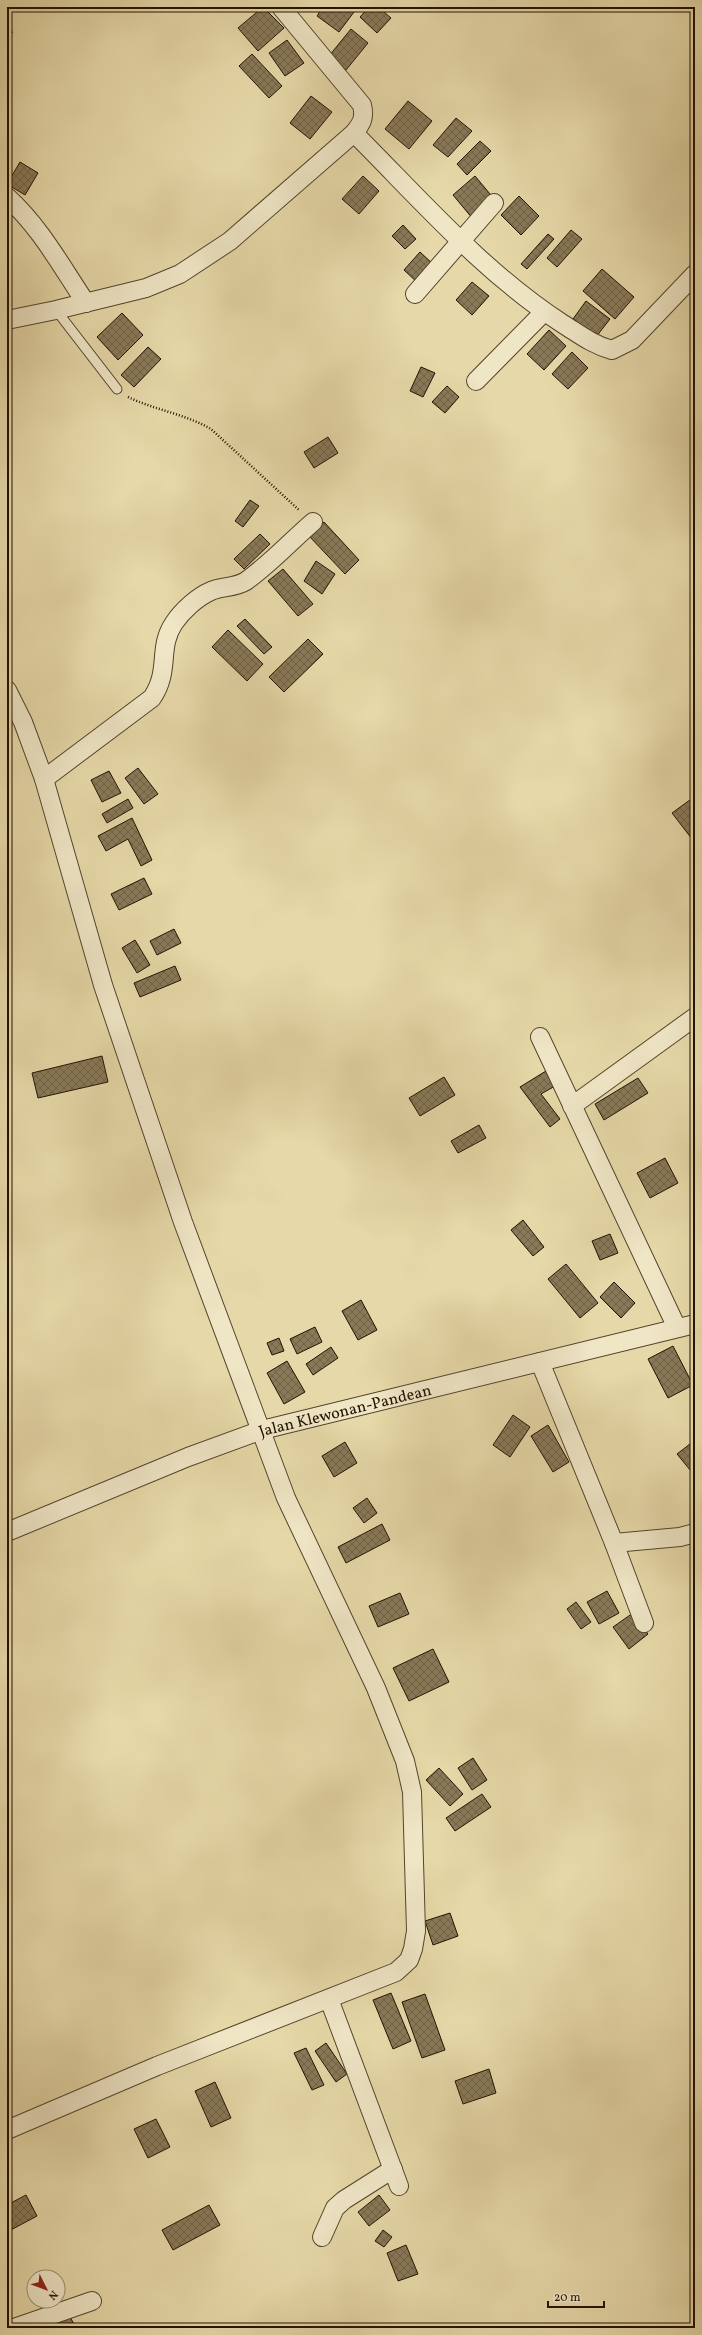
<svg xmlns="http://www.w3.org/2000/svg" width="702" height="2335" viewBox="0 0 702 2335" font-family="Vollkorn,serif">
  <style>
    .building { fill: url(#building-cross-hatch); stroke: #221201 }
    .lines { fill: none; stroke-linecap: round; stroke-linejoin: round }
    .service-casing { stroke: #53442b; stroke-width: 11 }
    .minor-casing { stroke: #53442b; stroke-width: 20 }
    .path { stroke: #221201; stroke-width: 2.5; stroke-dasharray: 1 2; stroke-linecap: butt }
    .service { stroke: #efe6c6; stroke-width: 9 }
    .minor { stroke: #efe6c6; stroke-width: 18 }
    .labels { text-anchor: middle; stroke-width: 3.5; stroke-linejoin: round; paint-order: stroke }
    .street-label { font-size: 16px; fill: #221201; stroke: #efe6c6 }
  </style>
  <defs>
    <pattern id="building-cross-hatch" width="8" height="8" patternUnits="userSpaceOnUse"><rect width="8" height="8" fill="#887958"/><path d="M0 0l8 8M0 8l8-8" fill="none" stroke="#6f6246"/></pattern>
  </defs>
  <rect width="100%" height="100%" fill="#e6d8a8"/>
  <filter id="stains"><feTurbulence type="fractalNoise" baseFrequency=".005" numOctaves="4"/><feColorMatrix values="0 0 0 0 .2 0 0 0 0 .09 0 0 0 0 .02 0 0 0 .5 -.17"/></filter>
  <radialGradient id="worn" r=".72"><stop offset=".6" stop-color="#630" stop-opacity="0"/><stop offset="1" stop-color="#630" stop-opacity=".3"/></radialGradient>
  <g class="building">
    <path d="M263 7 284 28 258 51 238 28Z"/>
    <path d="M323 7H347L354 12 339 32 317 16Z"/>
    <path d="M369 7H378L391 18 377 33 360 17Z"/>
    <path d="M351 29 368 43 346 70 329 56Z"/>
    <path d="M287 40 304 63 285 76 269 53Z"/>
    <path d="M252 54 282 86 269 98 239 66Z"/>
    <path d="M311 96 332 112 310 139 290 123Z"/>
    <path d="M408 101 432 121 409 149 385 129Z"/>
    <path d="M456 118 472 131 448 157 433 145Z"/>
    <path d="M480 141 491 151 467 175 457 164Z"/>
    <path d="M20 162 38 173 25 195 7 184Z"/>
    <path d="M363 176 379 191 359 214 342 199Z"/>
    <path d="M475 176 495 200 473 219 453 195Z"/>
    <path d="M519 196 539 216 521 235 501 215Z"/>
    <path d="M403 225 416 239 405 249 392 236Z"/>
    <path d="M571 230 582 239 557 267 547 258Z"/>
    <path d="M548 234 554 239 527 269 521 264Z"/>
    <path d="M420 252 434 265 418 283 404 270Z"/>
    <path d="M602 269 634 297 615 319 583 291Z"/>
    <path d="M472 282 489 296 472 315 456 300Z"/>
    <path d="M586 301 610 319 596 337 573 319Z"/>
    <path d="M122 313 143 335 118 360 97 337Z"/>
    <path d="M549 330 566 346 544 370 527 354Z"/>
    <path d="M148 347 161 359 134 387 121 375Z"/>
    <path d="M572 352 588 368 568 389 552 374Z"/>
    <path d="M421 367 435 373 423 397 410 391Z"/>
    <path d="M447 386 459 397 445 413 432 402Z"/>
    <path d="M328 437 338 453 314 468 304 452Z"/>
    <path d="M250 500 259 506 243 527 235 521Z"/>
    <path d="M324 522 359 560 345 574 309 536Z"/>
    <path d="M260 534 270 544 244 569 234 559Z"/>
    <path d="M316 561 335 574 322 594 304 581Z"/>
    <path d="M283 569 313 604 298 616 268 581Z"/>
    <path d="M245 619 272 647 264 654 237 626Z"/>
    <path d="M228 630 263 664 247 681 212 647Z"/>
    <path d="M308 639 323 654 284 692 269 677Z"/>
    <path d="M138 768 158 794 144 804 125 778Z"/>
    <path d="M109 771 121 793 102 802 91 780Z"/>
    <path d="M694 797 695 798V843L672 813Z"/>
    <path d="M128 799 133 808 107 823 102 814Z"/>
    <path d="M132 818 152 860 141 866 128 839 106 851 98 836Z"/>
    <path d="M144 878 152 894 119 910 111 894Z"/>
    <path d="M174 929 181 943 157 955 150 941Z"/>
    <path d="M135 940 150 965 137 973 122 948Z"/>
    <path d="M175 966 181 980 140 997 134 983Z"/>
    <path d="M102 1056 108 1082 38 1098 32 1073Z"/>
    <path d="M546 1071 555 1086 541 1094 560 1119 550 1127 520 1087Z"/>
    <path d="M444 1077 455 1095 420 1116 409 1098Z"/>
    <path d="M638 1078 648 1093 604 1120 595 1104Z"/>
    <path d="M479 1125 486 1138 458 1153 451 1141Z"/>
    <path d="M665 1158 678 1183 650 1198 637 1173Z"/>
    <path d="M523 1220 544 1247 533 1256 511 1230Z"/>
    <path d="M610 1234 618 1253 600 1260 592 1241Z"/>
    <path d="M566 1264 598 1303 580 1318 548 1279Z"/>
    <path d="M614 1282 635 1303 621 1318 600 1297Z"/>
    <path d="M361 1300 377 1330 358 1340 342 1311Z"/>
    <path d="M315 1327 322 1342 297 1354 290 1339Z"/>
    <path d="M279 1338 284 1351 272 1355 267 1343Z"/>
    <path d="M673 1346 693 1385 668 1398 648 1359Z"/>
    <path d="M331 1347 338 1358 313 1375 306 1364Z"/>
    <path d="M287 1361 305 1392 284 1404 267 1373Z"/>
    <path d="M513 1415 530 1427 510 1457 493 1445Z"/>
    <path d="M548 1425 569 1462 553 1472 531 1436Z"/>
    <path d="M345 1442 357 1463 334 1477 322 1456Z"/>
    <path d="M690 1444 695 1450V1476L677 1454Z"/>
    <path d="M367 1498 377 1513 364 1523 353 1508Z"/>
    <path d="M382 1524 390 1540 346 1563 338 1547Z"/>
    <path d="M607 1591 619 1613 599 1624 587 1602Z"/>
    <path d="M400 1593 409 1614 378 1627 369 1606Z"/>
    <path d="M576 1602 591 1622 581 1629 567 1609Z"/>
    <path d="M633 1613 648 1634 629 1649 613 1627Z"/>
    <path d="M433 1649 449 1682 409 1701 393 1668Z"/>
    <path d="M473 1758 487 1780 472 1790 458 1768Z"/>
    <path d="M439 1768 463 1794 450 1806 426 1780Z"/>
    <path d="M482 1794 491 1807 455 1831 446 1818Z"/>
    <path d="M450 1913 458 1936 433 1945 425 1921Z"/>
    <path d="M391 1993 411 2041 393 2049 373 2000Z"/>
    <path d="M425 1994 445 2050 422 2058 402 2002Z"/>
    <path d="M326 2043 347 2074 336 2082 315 2051Z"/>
    <path d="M306 2048 324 2085 312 2090 294 2053Z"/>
    <path d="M489 2069 496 2093 463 2104 455 2081Z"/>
    <path d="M215 2082 231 2118 211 2127 195 2091Z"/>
    <path d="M156 2119 170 2147 148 2158 134 2129Z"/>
    <path d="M26 2195 37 2216 7 2232V2205Z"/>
    <path d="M379 2195 390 2210 369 2226 358 2212Z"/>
    <path d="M209 2205 220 2225 173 2250 162 2230Z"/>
    <path d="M383 2230 392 2237 384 2247 375 2241Z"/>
    <path d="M406 2245 418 2274 398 2281 387 2253Z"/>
    <path d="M69 2315 76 2328H43Z"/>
  </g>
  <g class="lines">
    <g class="service-casing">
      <path id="service" d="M56 310 117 389"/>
    </g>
    <g class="minor-casing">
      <g id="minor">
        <path d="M281 7 362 105C365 118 362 123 354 133"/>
        <path d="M7 197C41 228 61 266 86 303"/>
        <path d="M415 294 494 203"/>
        <path d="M7 320 56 310 146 288 180 274 230 241 354 133C421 200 484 273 563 324 579 334 593 345 612 350L632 340 695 274"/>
        <path d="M476 381 544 312"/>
        <path d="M7 690 23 722 44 779 103 985 183 1222 286 1498 376 1688 405 1761 412 1792 416 1931 413 1949 409 1960 396 1972 157 2066 7 2130"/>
        <path d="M44 779 152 698C171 670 157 648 174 623 182 611 197 597 211 591 222 586 235 588 246 581 270 564 291 541 313 522"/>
        <path d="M540 1037 677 1328"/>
        <path d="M572 1106 695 1017"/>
        <path d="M540 1362 614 1543 644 1623"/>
        <path id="s1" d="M7 1532 188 1457 262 1430 695 1324"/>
        <path d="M614 1543 680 1537 695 1533"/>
        <path d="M329 1999 399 2186"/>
        <path d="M322 2237 335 2208 344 2200 393 2169"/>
        <path d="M14 2328 92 2301"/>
      </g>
    </g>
    <g class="path">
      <path d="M7 36 13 31"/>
      <path d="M128 397C155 410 185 414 211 429L299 510"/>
    </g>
    <use href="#service" class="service"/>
    <use href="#minor" class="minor"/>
  </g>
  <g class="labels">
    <g class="street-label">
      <text dy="6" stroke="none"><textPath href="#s1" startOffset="360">Jalan Klewonan-Pandean</textPath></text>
    </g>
  </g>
  <rect width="702" height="2335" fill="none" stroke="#e6d8a8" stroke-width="24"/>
  <rect x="8" y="8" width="686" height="2319" fill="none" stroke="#221201" stroke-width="2"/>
  <rect x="12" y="12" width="678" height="2311" fill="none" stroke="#221201"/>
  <g transform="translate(46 2289) rotate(132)"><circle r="19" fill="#efe6c6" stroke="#9d9177"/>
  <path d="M0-3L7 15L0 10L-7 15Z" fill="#8f2418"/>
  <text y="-6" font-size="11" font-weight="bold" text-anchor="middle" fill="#221201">N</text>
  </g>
  <path d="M548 2301v6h56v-6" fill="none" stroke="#221201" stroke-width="2"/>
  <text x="554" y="2301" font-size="12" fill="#221201" stroke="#efe6c6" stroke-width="3" paint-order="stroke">20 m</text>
  <rect width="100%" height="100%" filter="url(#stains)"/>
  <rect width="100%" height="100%" fill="url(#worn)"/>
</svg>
